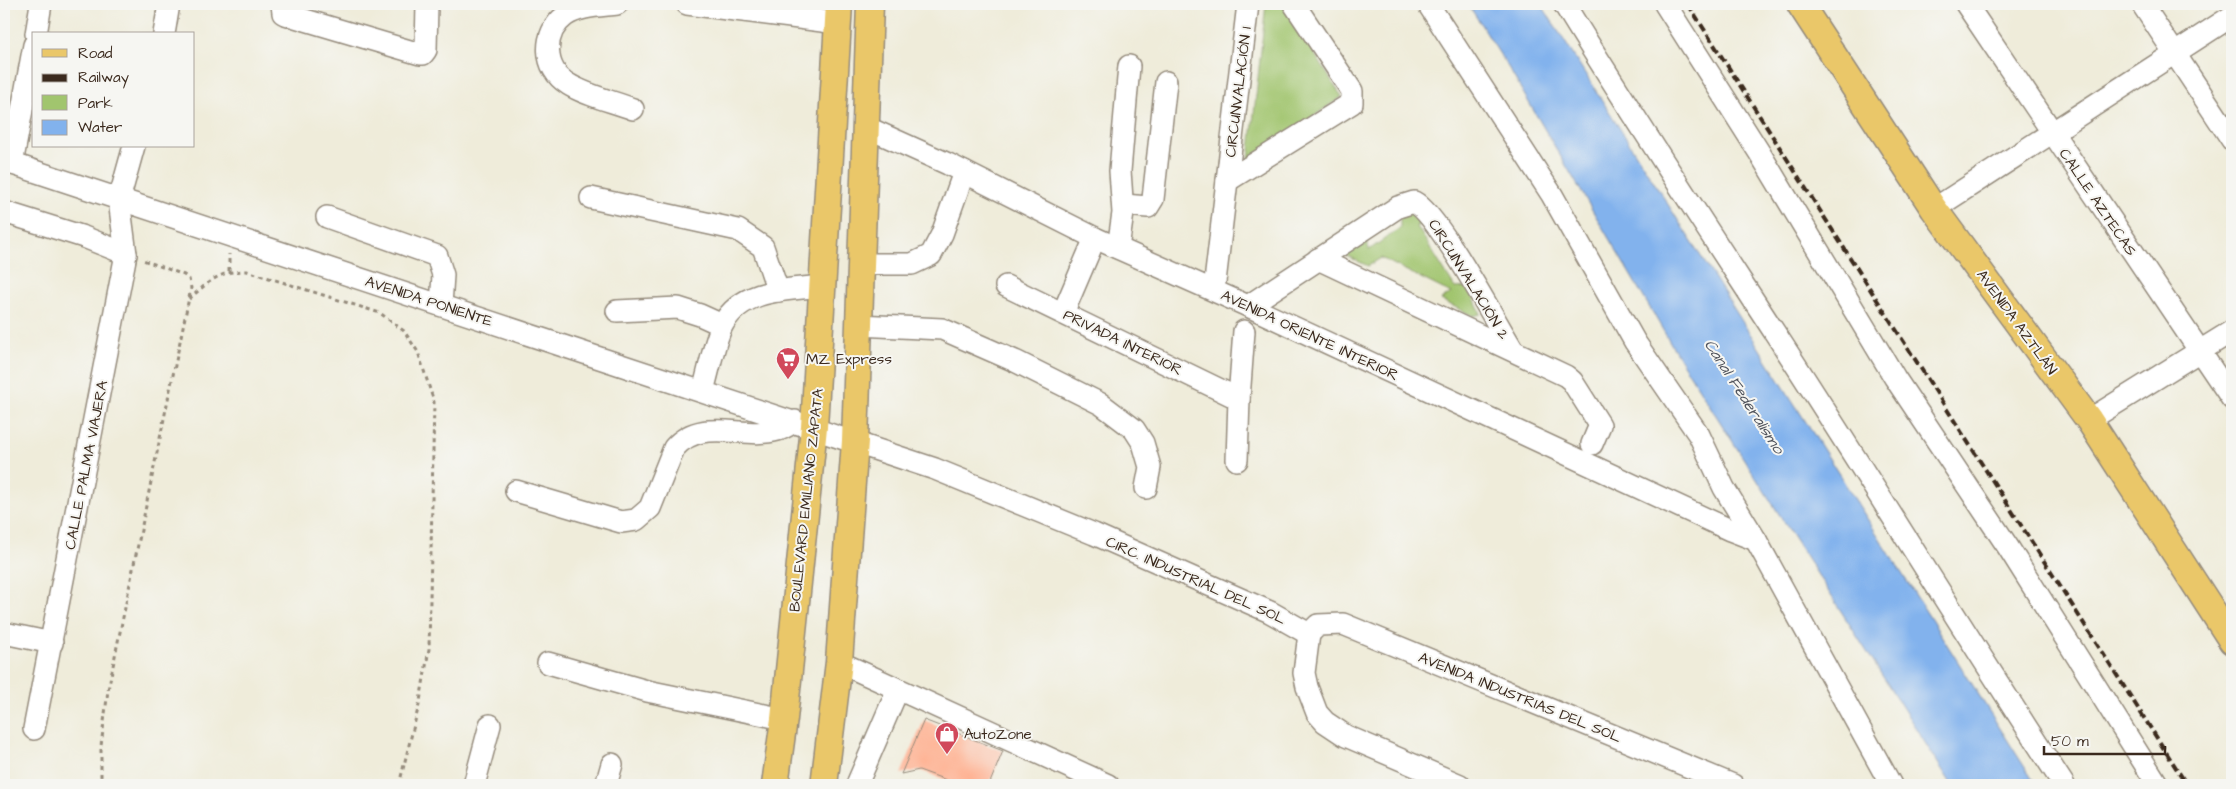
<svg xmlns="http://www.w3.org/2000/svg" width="2236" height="789" viewBox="0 0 2236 789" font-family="'Architects Daughter',sans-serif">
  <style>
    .green { fill: #a1c56e; stroke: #6e7846 }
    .water { fill: #82b2ed; stroke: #5e6e86 }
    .building { fill: #ffac8a }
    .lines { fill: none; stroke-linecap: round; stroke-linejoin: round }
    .minor-casing { stroke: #958b7c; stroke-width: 24 }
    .major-casing { stroke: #958b7c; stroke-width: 29 }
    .path { stroke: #958b7c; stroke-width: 3; stroke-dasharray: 4 4; stroke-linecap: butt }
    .minor { stroke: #fff; stroke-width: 21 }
    .major { stroke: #eac769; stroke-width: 26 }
    .rail { stroke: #3b2a1e; stroke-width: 4; stroke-dasharray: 8 4; stroke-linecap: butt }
    .labels { text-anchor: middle; stroke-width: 4; stroke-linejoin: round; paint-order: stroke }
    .street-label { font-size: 15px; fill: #3b2a1e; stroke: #f6f6f2 }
    .poi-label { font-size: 15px; fill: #3b2a1e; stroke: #f6f6f2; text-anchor: start }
    .water-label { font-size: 16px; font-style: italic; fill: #50535c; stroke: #f6f6f2 }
  </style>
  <rect width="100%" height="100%" fill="#f6f6f2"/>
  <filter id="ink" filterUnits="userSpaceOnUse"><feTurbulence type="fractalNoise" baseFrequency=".02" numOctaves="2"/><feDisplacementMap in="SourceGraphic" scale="10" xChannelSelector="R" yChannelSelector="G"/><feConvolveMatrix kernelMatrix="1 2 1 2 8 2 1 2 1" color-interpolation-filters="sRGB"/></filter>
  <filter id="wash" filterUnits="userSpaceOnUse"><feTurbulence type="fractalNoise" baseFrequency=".0096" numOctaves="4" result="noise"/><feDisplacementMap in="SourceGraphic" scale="20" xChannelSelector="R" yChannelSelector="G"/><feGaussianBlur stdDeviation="1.12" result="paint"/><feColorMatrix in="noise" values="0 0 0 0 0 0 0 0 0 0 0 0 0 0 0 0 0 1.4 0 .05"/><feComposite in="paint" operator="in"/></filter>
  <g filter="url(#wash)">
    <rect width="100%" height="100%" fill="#efecda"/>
    <g class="green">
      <path d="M1266 4H1283L1342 97 1249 159Z"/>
      <path d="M1415 204 1430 225H1416L1455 288 1469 287 1481 314 1473 316 1441 300 1451 293 1381 258 1368 266 1341 253 1366 237 1369 250 1400 228V214Z"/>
    </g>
    <path class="water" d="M1468 4H1541L2036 785H1952L1680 359 1508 67Z"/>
    <g id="blocks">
      <path class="building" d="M924 720 1003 751 989 785H960L919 770 901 774Z"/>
    </g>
  </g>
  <g filter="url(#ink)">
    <use href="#blocks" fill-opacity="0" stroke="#958b7c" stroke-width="1"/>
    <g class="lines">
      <g class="minor-casing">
        <g id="minor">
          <path d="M282 4 283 13 285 14 420 54H423L426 50 427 4"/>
          <path d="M617 4C601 6 579 6 565 16 542 33 543 69 568 84 587 96 612 101 633 109"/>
          <path d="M687 4 838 23"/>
          <path d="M1428 4 1552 195 1635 342 1699 435 1724 488 1756 540 1891 785"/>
          <path d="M1564 4C1632 115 1704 224 1775 333 1873 483 1966 636 2064 785"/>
          <path d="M1665 4 1759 152 1895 378 2008 547 2158 785"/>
          <path d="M1966 4 2232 399"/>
          <path d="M2142 4 2232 140"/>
          <path d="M36 34 41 4"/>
          <path d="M164 34 169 4"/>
          <path d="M866 127 948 164 1095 238 1248 306 1730 530 1756 540"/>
          <path d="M4 161 935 469 1094 534 1270 612 1309 634"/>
          <path d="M12 164 34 45"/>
          <path d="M1227 181 1352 103V91L1294 4"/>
          <path d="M591 198 738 230 763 247 778 291"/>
          <path d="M1124 205 1148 207 1153 199 1166 82"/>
          <path d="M1934 209 2232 16"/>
          <path d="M4 212 84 237 126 254"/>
          <path d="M327 217 437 256 443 275 441 305"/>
          <path d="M1118 248 1123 213 1120 171 1129 66"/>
          <path d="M1318 259 1566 376 1572 381 1600 425 1592 444"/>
          <path d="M861 264H912L931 255 942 234 964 172"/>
          <path d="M1006 286 1239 399"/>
          <path d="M1214 290 1248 4"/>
          <path d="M1248 306 1398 207 1414 202C1438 214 1495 321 1513 350"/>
          <path d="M617 311 678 308 700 315 722 325"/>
          <path d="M1063 313 1095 238"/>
          <path d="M858 325 942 329 1015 361 1101 404 1134 429 1143 443 1150 467 1146 488"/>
          <path d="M703 391C708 374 715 338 723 324 743 288 787 290 823 286"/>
          <path d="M2089 420 2232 331"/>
          <path d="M1237 460 1239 399 1244 331"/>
          <path d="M516 491 621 522 636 520 650 508 674 448C702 416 743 440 778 430 784 429 790 424 795 421"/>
          <path d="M4 633 52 643"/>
          <path d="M1309 634 1318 625 1343 624 1733 785"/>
          <path d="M1309 634 1304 673 1307 687 1317 713 1325 722 1346 736 1460 785"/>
          <path d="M839 662 1108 785"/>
          <path d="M548 663 647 691 784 719"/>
          <path d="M34 729 126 254 119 200 134 146"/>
          <path d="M858 782 898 689"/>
          <path d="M474 785 490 725"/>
          <path d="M606 785 612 764"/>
        </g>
      </g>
      <g class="major-casing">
        <g id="major">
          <path d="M1800 4 1934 209 2089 420 2232 641"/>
          <path d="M775 785 784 719 814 427 839 4"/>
          <path d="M824 785 839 662 855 441 870 4"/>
        </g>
      </g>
      <g class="path">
        <path d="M229 271V254"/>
        <path d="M189 299C210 281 218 271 247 271L380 313 404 331 418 352 434 402 429 649 420 701 399 785"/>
        <path d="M101 785V746L108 690 191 288 189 279 184 275 143 260"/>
      </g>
      <use href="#minor" class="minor"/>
      <use href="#major" class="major"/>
      <path class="rail" d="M1688 4 2187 785"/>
    </g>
  </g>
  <defs>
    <g id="supermarket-pin" transform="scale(1.25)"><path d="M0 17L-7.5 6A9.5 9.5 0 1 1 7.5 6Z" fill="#d1495b" stroke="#f6f6f2"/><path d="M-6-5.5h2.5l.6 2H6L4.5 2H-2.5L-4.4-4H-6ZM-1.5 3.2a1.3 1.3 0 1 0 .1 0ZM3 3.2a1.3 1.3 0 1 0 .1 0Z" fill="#fff"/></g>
    <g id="shop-pin" transform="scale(1.25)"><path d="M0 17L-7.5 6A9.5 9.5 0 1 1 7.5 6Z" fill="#d1495b" stroke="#f6f6f2"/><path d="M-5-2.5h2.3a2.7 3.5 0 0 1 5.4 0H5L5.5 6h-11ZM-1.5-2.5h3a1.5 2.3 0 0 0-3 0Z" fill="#fff"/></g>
  </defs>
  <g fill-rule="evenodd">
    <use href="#supermarket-pin" x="788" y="359"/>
    <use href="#shop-pin" x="947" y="734"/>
  </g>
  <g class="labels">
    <g class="street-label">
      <text transform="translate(1238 92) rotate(-83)" y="5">CIRCUNVALACIÓN 1</text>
      <text transform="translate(2098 202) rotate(56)" y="5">CALLE AZTECAS</text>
      <text transform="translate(1469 279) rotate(58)" y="5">CIRCUNVALACIÓN 2</text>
      <text transform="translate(429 301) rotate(18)" y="5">AVENIDA PONIENTE</text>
      <text transform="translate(2017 322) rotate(54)" y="5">AVENIDA AZTLÁN</text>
      <text transform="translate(1310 335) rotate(25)" y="5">AVENIDA ORIENTE INTERIOR</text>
      <text transform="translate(1123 342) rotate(26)" y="5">PRIVADA INTERIOR</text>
      <text transform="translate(86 465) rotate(-79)" y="5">CALLE PALMA VIAJERA</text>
      <text transform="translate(806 500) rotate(-84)" y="5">BOULEVARD EMILIANO ZAPATA</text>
      <text transform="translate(1196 580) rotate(24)" y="5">CIRC. INDUSTRIAL DEL SOL</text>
      <text transform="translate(1520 697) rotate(22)" y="5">AVENIDA INDUSTRIAS DEL SOL</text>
    </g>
    <g class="poi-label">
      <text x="806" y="364">MZ Express</text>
      <text x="964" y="739">AutoZone</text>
    </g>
    <g class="water-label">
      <text transform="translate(1745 396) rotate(57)" y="6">Canal Federalismo</text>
    </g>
  </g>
  <rect width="2236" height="789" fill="none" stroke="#f6f6f2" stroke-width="20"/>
  <rect x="32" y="32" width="162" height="115" fill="#f6f6f2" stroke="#aba49d"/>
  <rect x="42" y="49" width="25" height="8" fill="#eac769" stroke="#aba49d"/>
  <text x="78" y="58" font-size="15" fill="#3b2a1e">Road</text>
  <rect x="42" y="74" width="25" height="8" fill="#3b2a1e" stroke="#aba49d"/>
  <text x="78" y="82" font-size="15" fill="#3b2a1e">Railway</text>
  <rect x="42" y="95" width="25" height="15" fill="#a1c56e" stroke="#aba49d"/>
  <text x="78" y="108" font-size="15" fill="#3b2a1e">Park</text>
  <rect x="42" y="120" width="25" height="15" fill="#82b2ed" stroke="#aba49d"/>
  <text x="78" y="132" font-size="15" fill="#3b2a1e">Water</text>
  <path d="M2044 746v8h121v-8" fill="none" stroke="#3b2a1e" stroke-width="2.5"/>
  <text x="2051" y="746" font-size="15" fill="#3b2a1e" stroke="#f6f6f2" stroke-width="4" paint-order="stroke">50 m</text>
</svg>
